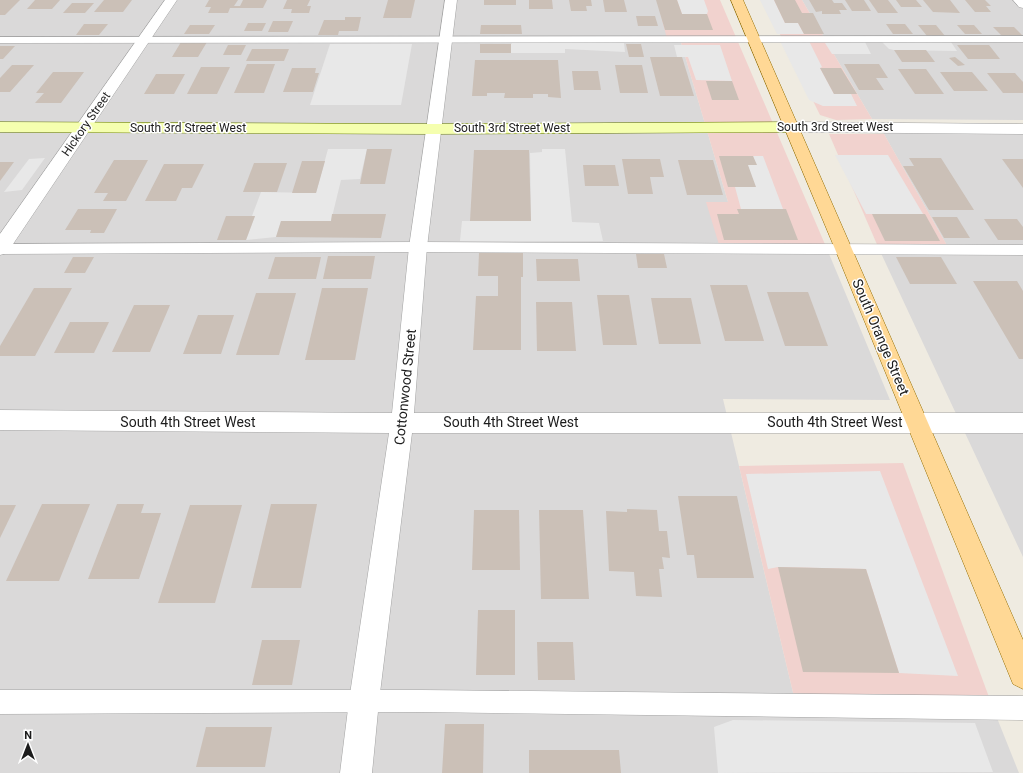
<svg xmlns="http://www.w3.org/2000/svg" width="1023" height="773" viewBox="0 0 1023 773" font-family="Roboto,sans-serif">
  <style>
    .residential { fill: #dad9d9 }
    .commercial { fill: #f1d2ce }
    .parking { fill: #e8e8e8 }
    .building { fill: #cbc0b7 }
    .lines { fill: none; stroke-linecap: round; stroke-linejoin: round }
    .service-casing { stroke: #a3a3a3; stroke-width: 1 }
    .minor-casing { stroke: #a3a3a3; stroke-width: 1 }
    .tertiary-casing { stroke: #a3a3a3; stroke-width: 1 }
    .secondary-casing { stroke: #627600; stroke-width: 1 }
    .primary-casing { stroke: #946d00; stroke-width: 1 }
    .service { fill: #fff; fill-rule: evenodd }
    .minor { fill: #fff; fill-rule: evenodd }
    .tertiary { fill: #fff; fill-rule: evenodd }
    .secondary { fill: #f5ffaf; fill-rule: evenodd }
    .primary { fill: #ffd895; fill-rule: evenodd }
    .labels { text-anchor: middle; stroke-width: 3; stroke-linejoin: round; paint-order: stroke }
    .far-street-label { font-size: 12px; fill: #1c1c1c; stroke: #fff }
    .street-label { font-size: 14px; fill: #1c1c1c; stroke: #fff }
  </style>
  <rect width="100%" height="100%" fill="#efebe1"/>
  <g class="residential">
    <path d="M0 0H657L680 39 728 202H707L827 249 890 400 723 399 796 705 993 708 1019 773H0Z"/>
    <path d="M802 0H1023V120L872 119Z"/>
    <path d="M880 127 1023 129V557L879 249H949Z"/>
  </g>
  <g class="commercial">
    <path d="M657 0H720L827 249 720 248 706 202H728L680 39H667Z"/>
    <path d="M763 0H802L872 119 836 120 820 115Z"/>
    <path d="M829 134H884L949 249H879Z"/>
    <path d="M903 463 993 708 796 705 739 466Z"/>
  </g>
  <g class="parking">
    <path d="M677 0H704L708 11 707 14H682Z"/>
    <path d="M760 0H774L785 23H798L804 34H777Z"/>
    <path d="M780 41H809L822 67 820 68 834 94H851L857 106H823L809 100Z"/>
    <path d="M513 42 624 43 625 52 565 49V53H511V44Z"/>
    <path d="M865 42 871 54H832L825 43Z"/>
    <path d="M882 42H951L957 51 894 50 889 49Z"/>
    <path d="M330 44H412L401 105H310Z"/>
    <path d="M674 45H720L732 81 696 80 688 57H677Z"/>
    <path d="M328 149H367L360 179 341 180 331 221H281L276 237 246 240 255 216H252L261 192 316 193Z"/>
    <path d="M542 149H565L572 222 599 223 603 241H460L462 221H531L530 153 542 152Z"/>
    <path d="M835 155H888L923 214H866Z"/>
    <path d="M753 156H763L783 209H741L735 187 748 165H756Z"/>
    <path d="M45 158 22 190 4 192 29 159Z"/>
    <path d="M880 471 958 676 899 673 866 569 778 567 768 569 746 474Z"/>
    <path d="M733 720 975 723 993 772 718 773 714 727Z"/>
  </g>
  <g class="building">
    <path d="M0 0H20L5 15H0Z"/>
    <path d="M35 0H60L52 9H27Z"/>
    <path d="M104 0H132L123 12H94Z"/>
    <path d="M209 0H238L234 6H240L243 0H267L263 8H230L228 13H208L211 7H205Z"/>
    <path d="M287 0H310L307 6H311L309 13H291L292 9H283Z"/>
    <path d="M388 0H415L411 18H383Z"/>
    <rect x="484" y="0" width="32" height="5"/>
    <path d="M529 0H552L553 9H529Z"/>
    <path d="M569 0H591L592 6H586L587 11H571Z"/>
    <path d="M603 0H624L627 12H605Z"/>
    <path d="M656 0H677L682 14H707L713 30H665Z"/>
    <path d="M774 0H795L802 13H813L824 34H804L798 23H785Z"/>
    <path d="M809 0H832L834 3H842L847 10H839L841 14H822V11L816 12Z"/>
    <path d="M845 0H864L871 11H852Z"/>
    <path d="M869 0H888L898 13H878Z"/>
    <path d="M896 0H916L922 7H901Z"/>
    <path d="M923 0H950L960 13 933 12Z"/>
    <path d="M965 0H985L991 6H986L991 12H975Z"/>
    <path d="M72 3H94L85 13H63Z"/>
    <path d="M636 16H655L658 26H638Z"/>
    <path d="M345 17H361L358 31H339L338 35H318L324 20H345Z"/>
    <path d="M273 21H293L288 32H268Z"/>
    <path d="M248 23H266L262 31H244Z"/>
    <path d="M84 24H108L99 35H76Z"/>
    <path d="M886 24H905L913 34H893Z"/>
    <path d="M190 25H215L209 34H184Z"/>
    <path d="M481 25H521L522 34H480Z"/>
    <path d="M918 25H936L945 36H927Z"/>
    <path d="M957 25H974L982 34H965Z"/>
    <path d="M993 27H1014L1023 36H1002Z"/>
    <path d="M181 42H207L198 57H172Z"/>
    <rect x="480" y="44" width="31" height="9"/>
    <path d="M626 44H641L644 57H629Z"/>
    <path d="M228 45H246L241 55H223Z"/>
    <path d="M957 45H989L1000 59H968Z"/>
    <path d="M0 46H15L3 59H0Z"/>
    <path d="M252 49H289L284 61H246Z"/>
    <path d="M894 50H926L935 62H902Z"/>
    <path d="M650 57H682L694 96H660Z"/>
    <path d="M955 57 965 65 958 66 949 58Z"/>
    <path d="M475 60H558L561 98 548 97V94H533V98H504L505 93H487V96H472Z"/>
    <path d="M247 64H275L264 93H234Z"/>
    <path d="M844 64H879L888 78H876L884 90H859Z"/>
    <path d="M12 65H34L10 92H0V78Z"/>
    <path d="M615 65H642L648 93H620Z"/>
    <path d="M201 67H230L217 94H187Z"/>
    <path d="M292 68H316L315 73H319L313 92H283Z"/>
    <path d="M820 68H841L857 94H834Z"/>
    <path d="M898 69H926L944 94H915Z"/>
    <path d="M572 71H598L601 90H574Z"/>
    <path d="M53 72H84L61 103H35L44 93H36Z"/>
    <path d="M940 72H972L988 91H954Z"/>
    <path d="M987 73H1015L1023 82V93H1003Z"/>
    <path d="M156 74H185L174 94H144Z"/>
    <path d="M706 81H732L739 100H712Z"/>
    <path d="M367 149H392L385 184H360Z"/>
    <path d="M474 150H529L531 221H470Z"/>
    <path d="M719 156H753L757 165H748L756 187H728Z"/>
    <path d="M909 158H941L974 210H929L903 166H914Z"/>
    <path d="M622 159H660L664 177H650L653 194H628Z"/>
    <path d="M1002 159H1023V188Z"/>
    <path d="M114 160H148L126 201H103L108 193H94Z"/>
    <path d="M678 160H713L723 195H687Z"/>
    <path d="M302 161H325L316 193H292Z"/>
    <path d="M0 162H14L0 181Z"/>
    <path d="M254 163H287L277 192H243Z"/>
    <path d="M164 164H204L192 188H182L176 201H145Z"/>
    <path d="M583 165H615L619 186H585Z"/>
    <path d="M78 209H117L104 233H90L91 230H65Z"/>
    <path d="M737 209H786L798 240H724L717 214H739Z"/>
    <path d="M332 214H386L381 238 276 237 281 221H331Z"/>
    <path d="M872 214H925L940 241H885Z"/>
    <path d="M226 216H255L246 240H217Z"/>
    <path d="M932 217H957L970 238H944Z"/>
    <path d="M984 219H1017L1023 227V240H998Z"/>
    <path d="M479 253H523V277H521V350H473L476 296H498V276H478Z"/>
    <path d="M636 254H664L667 268H638Z"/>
    <path d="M328 256H375L371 279H323Z"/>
    <path d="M73 257H94L85 273H64Z"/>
    <path d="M275 257H321L316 279H268Z"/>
    <path d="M896 257H941L957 284H910Z"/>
    <path d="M536 259H578L580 281H537Z"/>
    <path d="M973 281H1017L1023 291V359H1019Z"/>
    <path d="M710 285H747L764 341H725Z"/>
    <path d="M34 288H72L35 356H0V346Z"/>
    <path d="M322 288H368L355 360H305Z"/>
    <path d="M767 292H808L828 346H785Z"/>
    <path d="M256 293H296L279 355H236Z"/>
    <path d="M597 295H629L637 345H603Z"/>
    <path d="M651 298H691L701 344H659Z"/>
    <path d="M536 302H572L576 351H537Z"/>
    <path d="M134 305H170L150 352H112Z"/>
    <path d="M198 315H234L221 354H183Z"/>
    <path d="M70 322H109L94 353H54Z"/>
    <path d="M678 496H737L754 578H697L694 555H687Z"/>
    <path d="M42 504H90L59 581H6Z"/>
    <path d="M117 504H144L141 513H161L139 579H88Z"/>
    <path d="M271 504H317L301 588H251Z"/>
    <path d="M0 505H16L0 538Z"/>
    <path d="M190 505H242L215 603H158Z"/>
    <path d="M627 509 657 510 659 531H667L670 558 662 557 664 569H659L662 597 636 596 634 572 609 571 606 511 627 512Z"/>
    <path d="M474 510H519L520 570H472Z"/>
    <path d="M539 510H583L589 599H541Z"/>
    <path d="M778 567 866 569 899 673 803 672Z"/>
    <path d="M478 610H515V675H476Z"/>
    <path d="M262 640H300L292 685H252Z"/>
    <path d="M537 642H573L575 680H538Z"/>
    <path d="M445 724H484L483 773H442Z"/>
    <path d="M206 727H272L265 767H196Z"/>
    <path d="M529 750H619L621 773H529Z"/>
  </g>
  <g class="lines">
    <g class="service-casing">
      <g id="service">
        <path d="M1023 36V42L0 43V37Z"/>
        <path d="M418 242 1023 245V255L418 252 0 254V244Z"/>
        <path d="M0 690H422L1023 696V720L422 712 0 714Z"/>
      </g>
    </g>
    <g class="minor-casing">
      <g id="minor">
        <path d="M165 0H177L7 253 0 255V234Z"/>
        <path d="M445 0H457L427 247 414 413H1023V433H412L379 701 372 773H340L349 701 389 433 0 430V410L392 413 409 247Z"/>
        <path d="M1013 0H1023V8L1019 7Z"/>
      </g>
    </g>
    <g class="tertiary-casing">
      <path id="tertiary" d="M792 122 1023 124V134L792 132 786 130 784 127 786 124Z"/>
    </g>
    <g class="secondary-casing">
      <path id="secondary" d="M0 122 433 124 792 122 798 124 800 127 798 130 792 132 433 134 0 132Z"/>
    </g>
    <g class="primary-casing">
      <path id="primary" d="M731 0H743L1023 640V689L1013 684 835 249Z"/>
    </g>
    <use href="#service" class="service"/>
    <use href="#minor" class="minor"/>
    <use href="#tertiary" class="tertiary"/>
    <use href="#secondary" class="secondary"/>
    <use href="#primary" class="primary"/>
  </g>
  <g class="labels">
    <g class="far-street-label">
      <text transform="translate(86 124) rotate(-55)" y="4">Hickory Street</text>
      <text x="835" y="131">South 3rd Street West</text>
      <text x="188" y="132">South 3rd Street West</text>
      <text x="512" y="132">South 3rd Street West</text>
    </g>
    <g class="street-label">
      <text transform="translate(881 337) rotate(67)" y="5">South Orange Street</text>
      <text transform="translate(405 387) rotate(-84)" y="5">Cottonwood Street</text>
      <text x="188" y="427">South 4th Street West</text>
      <text x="511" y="427">South 4th Street West</text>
      <text x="835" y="427">South 4th Street West</text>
    </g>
  </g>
  <g transform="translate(28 745)" stroke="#ffffff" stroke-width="3" paint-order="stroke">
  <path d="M0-3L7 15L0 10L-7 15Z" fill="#1c1c1c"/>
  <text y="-6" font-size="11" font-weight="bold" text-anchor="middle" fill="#1c1c1c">N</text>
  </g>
</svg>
